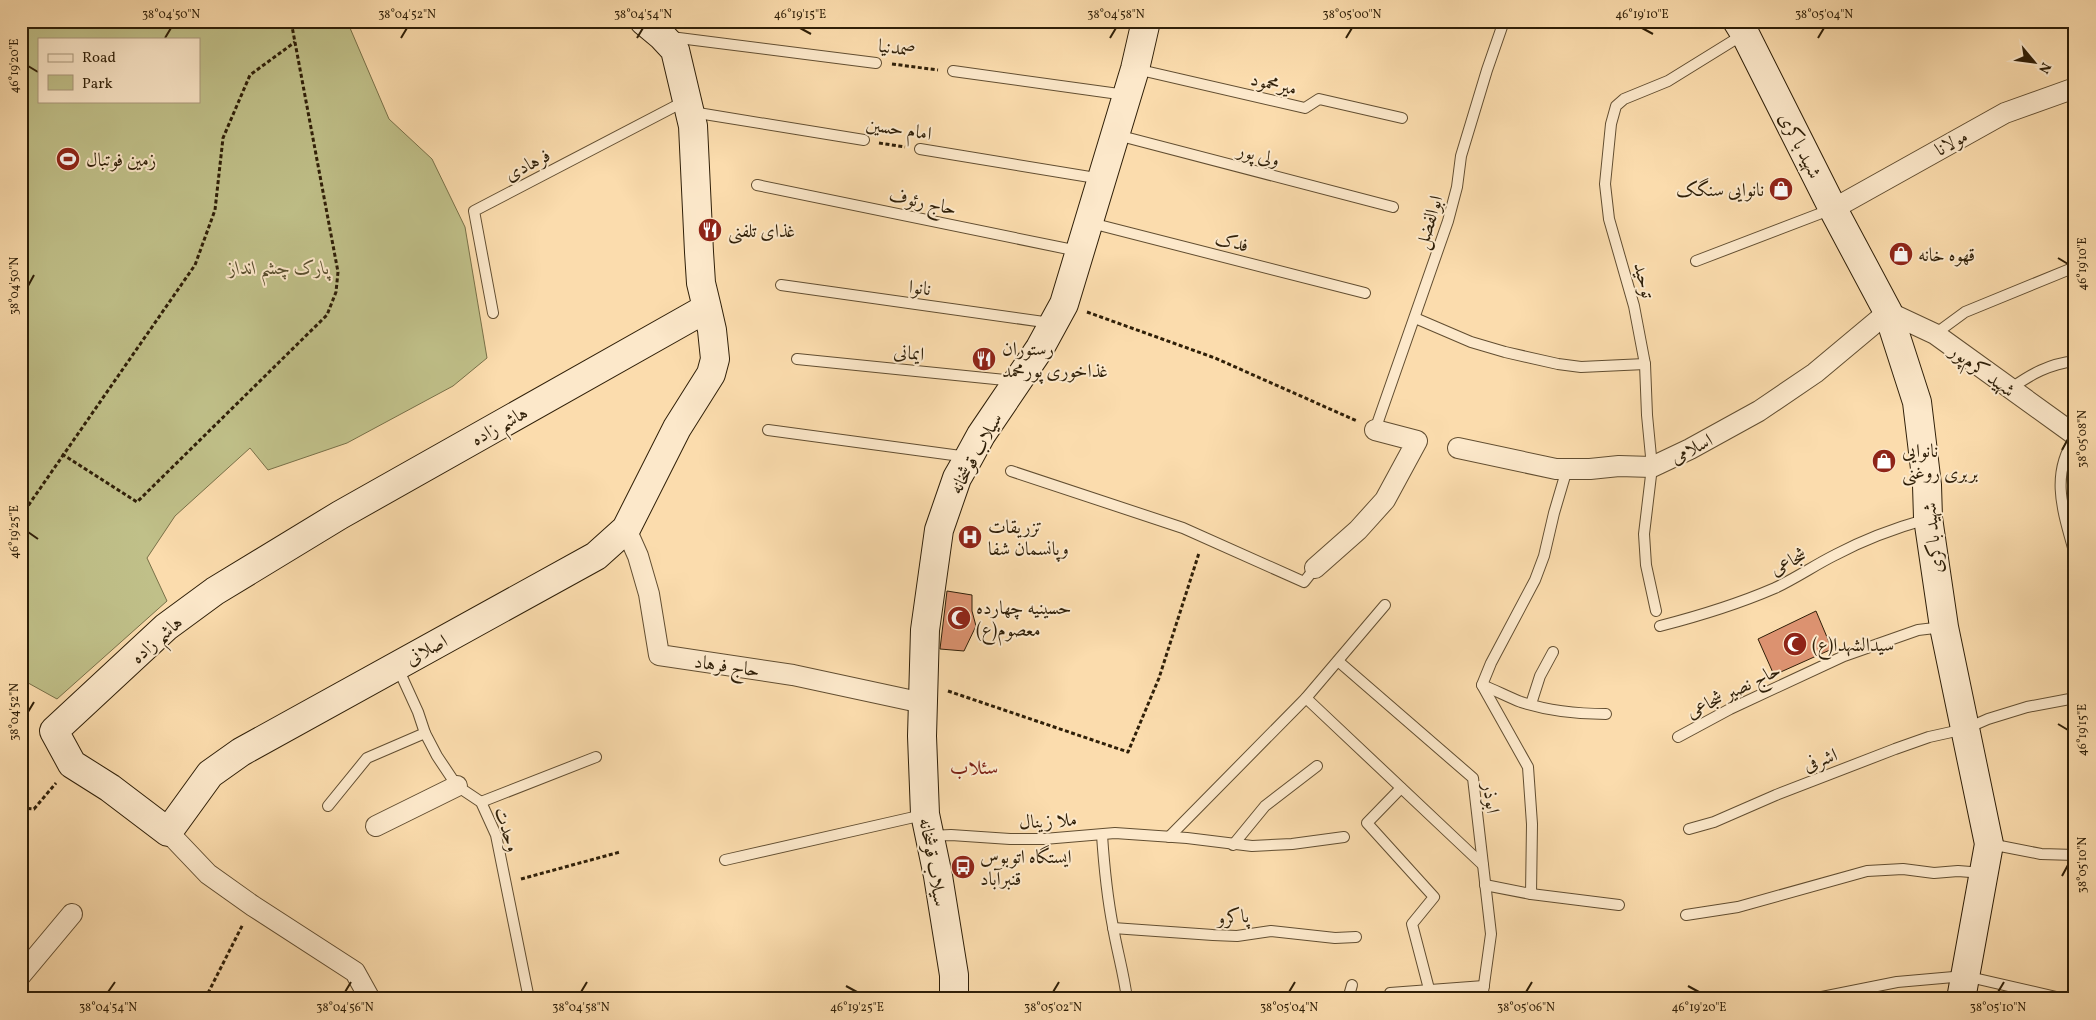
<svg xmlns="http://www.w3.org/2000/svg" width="2096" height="1020" viewBox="0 0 2096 1020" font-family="Vollkorn,Amiri,serif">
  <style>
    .green { fill: #c0c089; stroke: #787048; fill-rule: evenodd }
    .building { fill: #dd9371; stroke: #2f1f08 }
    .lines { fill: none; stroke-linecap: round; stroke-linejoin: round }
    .lane-casing { stroke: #624e31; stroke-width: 12 }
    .street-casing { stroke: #624e31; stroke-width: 22 }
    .secondary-casing { stroke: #2f1f08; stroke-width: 30 }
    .path { stroke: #2f1f08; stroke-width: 3; stroke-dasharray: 4 2.5; stroke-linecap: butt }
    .lane { stroke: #fce8ca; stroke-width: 10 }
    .street { stroke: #fce8ca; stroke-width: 20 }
    .secondary { stroke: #fce8ca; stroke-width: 28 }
    .ticks { fill: none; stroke: #2f1f08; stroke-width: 2 }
    .labels { text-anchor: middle; stroke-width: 4; stroke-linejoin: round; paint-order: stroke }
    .street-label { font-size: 19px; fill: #2f1f08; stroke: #fce8ca }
    .poi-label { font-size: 19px; fill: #2f1f08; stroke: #fce8ca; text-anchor: start }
    .park-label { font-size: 19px; font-style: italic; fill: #5a4f2f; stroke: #fce8ca }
    .neighbourhood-label { font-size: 20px; fill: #7a1f14; stroke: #fce8ca }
    .neatline { fill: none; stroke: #2f1f08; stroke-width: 2 }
    .ticks-label { font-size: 12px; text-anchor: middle; fill: #2f1f08 }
  </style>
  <rect width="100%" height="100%" fill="#fbdcad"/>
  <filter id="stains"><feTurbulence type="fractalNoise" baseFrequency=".004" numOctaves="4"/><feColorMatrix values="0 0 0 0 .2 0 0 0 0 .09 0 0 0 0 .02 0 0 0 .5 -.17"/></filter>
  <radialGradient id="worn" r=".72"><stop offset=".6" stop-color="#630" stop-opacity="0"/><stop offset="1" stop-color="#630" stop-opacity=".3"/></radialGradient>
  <path class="green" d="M21 21H347L389 119 432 159 465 227 487 358 453 386 347 443 268 470 250 448 175 516 147 558 167 601 57 699 21 679ZM39 39H199V101H39Z"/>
  <g class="building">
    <path d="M947 591 972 595V611L976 626 964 651 940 649Z"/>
    <path d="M1816 611 1832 649 1774 675 1758 639Z"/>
  </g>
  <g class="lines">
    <g class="lane-casing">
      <g id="lane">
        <path d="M671 37 876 63"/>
        <path d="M1136 69 1305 108 1319 99 1402 118"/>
        <path d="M953 71 1126 95"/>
        <path d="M692 112 864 140"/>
        <path d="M1117 135 1393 207"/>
        <path d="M920 149 1102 179"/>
        <path d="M757 185 1078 251"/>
        <path d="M1091 223 1365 293"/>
        <path d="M1696 261 1832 209"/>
        <path d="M781 285 1051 323"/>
        <path d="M493 313 474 211 687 100"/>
        <path d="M1415 318 1471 342 1505 352 1558 364 1581 367 1645 364"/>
        <path d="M1935 334 1965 312 2075 267"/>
        <path d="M797 359 1015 381"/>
        <path d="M2010 389C2031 374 2049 364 2075 361"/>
        <path d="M768 430 968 457"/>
        <path d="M1375 430 1448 221 1457 187 1461 156 1487 70 1504 21"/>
        <path d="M2075 438C2049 476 2064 514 2075 555"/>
        <path d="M1567 469 1554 513 1544 556 1535 580 1491 663 1482 685C1495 690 1508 697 1521 702 1549 711 1578 714 1606 714"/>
        <path d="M1011 471 1183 528 1304 582 1315 568"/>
        <path d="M1656 611 1646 565 1644 534 1652 467 1647 415 1645 364 1634 306 1609 219 1605 184 1611 124 1616 106 1624 99 1668 81 1744 34"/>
        <path d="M1660 626C1699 616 1738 604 1775 588 1796 578 1815 565 1835 555 1865 539 1895 528 1927 519"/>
        <path d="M1338 661 1473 778 1491 934 1482 999"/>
        <path d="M397 666 418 712 425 733 437 756 457 786 481 802 496 835 529 999"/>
        <path d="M1482 685 1528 767 1532 824 1531 894"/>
        <path d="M1306 698 1483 865"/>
        <path d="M1531 704 1540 676 1553 652"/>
        <path d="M1678 737 1730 709 1844 656 1918 630 1943 627"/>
        <path d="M1401 788 1367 823 1434 897 1412 924 1429 989"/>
        <path d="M481 802 596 757"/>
        <path d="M328 806 367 758 425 733"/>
        <path d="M1689 829 1714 822 1776 795 1895 749 1929 737 1965 729 1988 719 2027 707 2075 698"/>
        <path d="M1102 835C1104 865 1107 896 1113 927 1117 951 1124 974 1127 999"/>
        <path d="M930 836 951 835 1010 839H1044L1115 833 1187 838 1252 846 1292 844 1344 837"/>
        <path d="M1169 837 1306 698 1385 605"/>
        <path d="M1990 844 2041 854 2075 855"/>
        <path d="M1233 845 1265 806 1317 766"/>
        <path d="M725 860 923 815"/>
        <path d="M1485 885 1531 894 1619 905"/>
        <path d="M1686 915 1738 907 1867 871 1903 869 1934 873 1958 871 1983 873"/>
        <path d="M1113 928 1213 935 1237 936 1271 931 1335 938 1356 937"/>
        <path d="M1390 993 1484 986"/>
        <path d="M1348 999 1352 985"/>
        <path d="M1812 999 1897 982 1965 976 2065 999"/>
      </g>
    </g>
    <g class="street-casing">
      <g id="street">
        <path d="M1833 209 2005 113 2075 88"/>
        <path d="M1458 448 1556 469H1590L1619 466 1652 467 1690 449 1759 411 1815 373 1888 312 1935 334 2075 435"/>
        <path d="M626 529 638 556 649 594 659 655 793 675 923 703"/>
        <path d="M1315 568 1358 530 1385 500 1417 441 1375 430"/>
        <path d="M376 826 457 786"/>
        <path d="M168 832 208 874 253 906 355 972 370 999"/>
        <path d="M21 975 72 914"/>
      </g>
    </g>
    <g class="secondary-casing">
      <g id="secondary">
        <path d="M644 21 662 36 675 50 693 126 699 252 701 283 707 308 340 515 215 591 166 627 54 731 72 764 110 788 168 832 210 774 241 752 596 556 626 529 677 428 711 374 715 359 712 330 707 308"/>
        <path d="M1737 21 1745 34 1833 209 1888 312 1917 402 1927 485 1928 518 1944 627 1989 844 1961 999"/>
        <path d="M954 999V975L938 876 925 814 922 736 925 630 939 530 957 478 969 457 981 435 1040 348 1064 304 1135 69 1146 21"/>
      </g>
    </g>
    <g class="path">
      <path d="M892 64 938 70"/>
      <path d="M879 143 905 147"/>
      <path d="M1087 312 1215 358 1357 421"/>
      <path d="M62 454 137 502 327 315 336 292 338 272 291 21"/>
      <path d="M21 516 195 265 215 210 223 138 250 75 295 42"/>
      <path d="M948 691 1128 752 1159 678 1199 553"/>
      <path d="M21 808 34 809 56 783"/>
      <path d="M521 879 620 852"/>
      <path d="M205 999 243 924"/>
    </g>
    <use href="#lane" class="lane"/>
    <use href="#street" class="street"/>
    <use href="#secondary" class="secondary"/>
  </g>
  <path class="ticks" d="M800 28 811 34M1642 28 1653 34M165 38 171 28M401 38 407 28M637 38 643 28M1110 38 1116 28M1346 38 1352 28M1818 38 1824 28M28 66 38 72M2058 258 2068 264M28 286 34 275M2062 450 2068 439M28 532 38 539M28 712 34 702M2058 724 2068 730M2062 876 2068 865M846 986 857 992M1688 986 1699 992M108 992 115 982M345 992 351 982M581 992 587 982M1053 992 1059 982M1289 992 1295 982M1526 992 1532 982M1998 992 2004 982"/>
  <defs>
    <g id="stadium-disc" transform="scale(1.25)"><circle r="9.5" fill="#8f2418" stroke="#fce8ca"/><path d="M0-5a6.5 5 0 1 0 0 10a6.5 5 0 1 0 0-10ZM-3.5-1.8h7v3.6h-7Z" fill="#fff"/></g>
    <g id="shop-disc" transform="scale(1.25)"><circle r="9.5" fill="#8f2418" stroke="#fce8ca"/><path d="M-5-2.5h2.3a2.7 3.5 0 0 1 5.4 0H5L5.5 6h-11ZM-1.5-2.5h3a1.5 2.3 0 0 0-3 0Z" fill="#fff"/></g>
    <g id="restaurant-disc" transform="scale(1.25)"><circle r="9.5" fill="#8f2418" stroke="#fce8ca"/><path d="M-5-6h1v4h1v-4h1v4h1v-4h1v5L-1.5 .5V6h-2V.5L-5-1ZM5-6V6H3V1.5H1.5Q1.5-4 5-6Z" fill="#fff"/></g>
    <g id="hospital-disc" transform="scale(1.25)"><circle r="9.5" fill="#8f2418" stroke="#fce8ca"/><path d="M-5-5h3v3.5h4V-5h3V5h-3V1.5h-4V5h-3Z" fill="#fff"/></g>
    <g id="mosque-disc" transform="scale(1.25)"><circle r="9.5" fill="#8f2418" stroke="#fce8ca"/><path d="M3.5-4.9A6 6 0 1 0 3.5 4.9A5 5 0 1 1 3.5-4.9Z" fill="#fff"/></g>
    <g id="bus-disc" transform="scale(1.25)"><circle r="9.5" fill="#8f2418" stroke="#fce8ca"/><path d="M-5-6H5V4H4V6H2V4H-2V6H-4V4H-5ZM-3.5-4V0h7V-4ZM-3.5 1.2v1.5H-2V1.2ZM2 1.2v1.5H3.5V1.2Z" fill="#fff"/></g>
  </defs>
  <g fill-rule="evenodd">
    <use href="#stadium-disc" x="68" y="159"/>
    <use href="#shop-disc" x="1781" y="189"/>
    <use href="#restaurant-disc" x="710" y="230"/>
    <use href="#shop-disc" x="1901" y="254"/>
    <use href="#restaurant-disc" x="984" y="359"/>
    <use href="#shop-disc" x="1884" y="461"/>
    <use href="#hospital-disc" x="970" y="537"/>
    <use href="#mosque-disc" x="959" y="618"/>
    <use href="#mosque-disc" x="1795" y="644"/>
    <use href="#bus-disc" x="963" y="867"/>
  </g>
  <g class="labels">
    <g class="street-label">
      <text transform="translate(897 47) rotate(7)" y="7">صمدنیا</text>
      <text transform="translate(1274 83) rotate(13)" y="7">میرمحمود</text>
      <text transform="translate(899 128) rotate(9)" y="7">امام حسین</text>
      <text transform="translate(1951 142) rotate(-29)" y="7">مولانا</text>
      <text transform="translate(1801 145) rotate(63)" y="7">شهید باکری</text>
      <text transform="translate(1259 154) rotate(15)" y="7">ولی پور</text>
      <text transform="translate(527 164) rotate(-27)" y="7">فرهادی</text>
      <text transform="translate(923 201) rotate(12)" y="7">حاج رئوف</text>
      <text transform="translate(1428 222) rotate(-73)" y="7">ابوالفضل</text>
      <text transform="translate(1232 241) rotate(14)" y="7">فدک</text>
      <text transform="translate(1645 280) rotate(76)" y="7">توحید</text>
      <text transform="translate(920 287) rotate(8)" y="7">نانوا</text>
      <text transform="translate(909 352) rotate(6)" y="7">ایمانی</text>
      <text transform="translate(1983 370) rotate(36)" y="7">شهید کرم‌پور</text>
      <text transform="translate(499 425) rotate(-29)" y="7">هاشم زاده</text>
      <text transform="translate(1691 448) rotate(-27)" y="7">اسلامی</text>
      <text transform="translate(975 453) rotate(-61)" y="7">سیلاب قوشخانه</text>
      <text transform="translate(1932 538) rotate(-96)" y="7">شهید باکری</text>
      <text transform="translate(1788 561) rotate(-27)" y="7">شجاعی</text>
      <text transform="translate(156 639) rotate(-41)" y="7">هاشم زاده</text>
      <text transform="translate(426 649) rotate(-28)" y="7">اصلانی</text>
      <text transform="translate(727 665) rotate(8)" y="7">حاج فرهاد</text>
      <text transform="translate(1733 690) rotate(-26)" y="7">حاج نصیر شجاعی</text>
      <text transform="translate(1820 759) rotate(-20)" y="7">اشرفی</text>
      <text transform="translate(1492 798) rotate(82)" y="7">ابوذر</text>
      <text transform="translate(1048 820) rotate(-3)" y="7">ملا زینال</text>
      <text transform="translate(508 829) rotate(72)" y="7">وحدت</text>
      <text transform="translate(934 862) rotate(80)" y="7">سیلاب قوشخانه</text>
      <text transform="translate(1233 916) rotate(-4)" y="7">پاکرو</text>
    </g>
    <g class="poi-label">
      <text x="86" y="166">زمین فوتبال</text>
      <text x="1764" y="196" text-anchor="end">نانوایی سنگک</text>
      <text x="728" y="237">غذای تلفنی</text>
      <text x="1918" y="261">قهوه خانه</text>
      <text x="1002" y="355">رستوران<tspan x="1002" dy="22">غذاخوری پورمحمد</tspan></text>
      <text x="1902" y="457">نانوایی<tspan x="1902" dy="22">بربری روغنی</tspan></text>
      <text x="988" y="533">تزریقات<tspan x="988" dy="22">وپانسمان شفا</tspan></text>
      <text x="976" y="614">حسینیه چهارده<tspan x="976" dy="22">معصوم(ع)</tspan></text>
      <text x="1812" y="651">سیدالشهدا(ع)</text>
      <text x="980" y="863">ایستگاه اتوبوس<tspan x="980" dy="22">قنبرآباد</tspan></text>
    </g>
    <g class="park-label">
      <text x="279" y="274">پارک چشم انداز</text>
    </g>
    <g class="neighbourhood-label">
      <text x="974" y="774">سئلاب</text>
    </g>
  </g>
  <rect width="2096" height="1020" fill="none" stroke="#fbdcad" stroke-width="55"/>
  <rect x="38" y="38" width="162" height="65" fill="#fce8ca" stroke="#aa987c"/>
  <rect x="48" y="54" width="25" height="8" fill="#fce8ca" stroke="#aa987c"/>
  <text x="82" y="62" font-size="15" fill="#2f1f08">Road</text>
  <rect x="48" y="75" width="25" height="15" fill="#c0c089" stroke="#aa987c"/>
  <text x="82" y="88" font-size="15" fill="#2f1f08">Park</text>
  <g transform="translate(2034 62) rotate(119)" stroke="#fce8ca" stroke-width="4" paint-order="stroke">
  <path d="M0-4L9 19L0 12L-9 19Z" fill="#2f1f08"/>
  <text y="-8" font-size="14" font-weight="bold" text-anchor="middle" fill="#2f1f08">N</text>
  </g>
  <rect x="28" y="28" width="2040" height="964" class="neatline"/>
  <g class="ticks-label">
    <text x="171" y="18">38°04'50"N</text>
    <text x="407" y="18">38°04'52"N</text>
    <text x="643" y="18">38°04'54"N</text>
    <text x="800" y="18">46°19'15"E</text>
    <text x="1116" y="18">38°04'58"N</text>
    <text x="1352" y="18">38°05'00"N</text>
    <text x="1642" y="18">46°19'10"E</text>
    <text x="1824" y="18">38°05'04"N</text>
    <text transform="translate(14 66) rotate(-90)" y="4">46°19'20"E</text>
    <text transform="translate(2082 264) rotate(-90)" y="4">46°19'10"E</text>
    <text transform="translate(14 286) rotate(-90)" y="4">38°04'50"N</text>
    <text transform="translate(2082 439) rotate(-90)" y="4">38°05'08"N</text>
    <text transform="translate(14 532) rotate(-90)" y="4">46°19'25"E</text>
    <text transform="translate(14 712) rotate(-90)" y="4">38°04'52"N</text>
    <text transform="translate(2082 730) rotate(-90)" y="4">46°19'15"E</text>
    <text transform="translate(2082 865) rotate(-90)" y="4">38°05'10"N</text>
    <text x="108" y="1011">38°04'54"N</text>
    <text x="345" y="1011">38°04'56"N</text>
    <text x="581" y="1011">38°04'58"N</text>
    <text x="857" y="1011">46°19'25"E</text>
    <text x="1053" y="1011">38°05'02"N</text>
    <text x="1289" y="1011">38°05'04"N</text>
    <text x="1526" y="1011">38°05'06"N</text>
    <text x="1699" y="1011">46°19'20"E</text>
    <text x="1998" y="1011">38°05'10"N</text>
  </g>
  <rect width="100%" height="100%" filter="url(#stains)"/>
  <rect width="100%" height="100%" fill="url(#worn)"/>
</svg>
